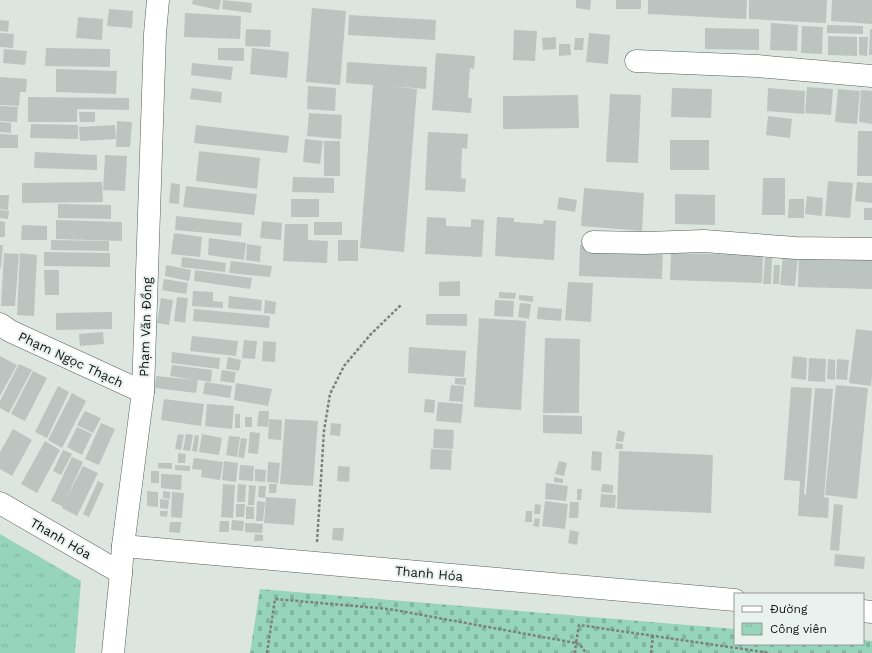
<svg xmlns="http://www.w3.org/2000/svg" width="872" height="653" viewBox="0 0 872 653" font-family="'Work Sans',sans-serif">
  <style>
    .cemetery { fill: url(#cemetery-stones) }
    .park { fill: url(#park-tufts) }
    .building { fill: #bcc4c1 }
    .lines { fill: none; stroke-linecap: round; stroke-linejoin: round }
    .minor-casing { stroke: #585f5d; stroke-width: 23 }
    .path { stroke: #7c817f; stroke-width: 2.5; stroke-dasharray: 3 2; stroke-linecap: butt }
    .minor { stroke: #fff; stroke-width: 22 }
    .labels { text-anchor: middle; stroke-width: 4; stroke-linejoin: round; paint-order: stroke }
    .street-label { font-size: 13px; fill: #101211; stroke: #eaf2ef }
  </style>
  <defs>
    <pattern id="cemetery-stones" width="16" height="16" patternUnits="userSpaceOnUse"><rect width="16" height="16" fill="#97d4be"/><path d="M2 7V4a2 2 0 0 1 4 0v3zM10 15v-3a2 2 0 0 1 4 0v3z" fill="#81b5a2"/></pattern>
    <pattern id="park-tufts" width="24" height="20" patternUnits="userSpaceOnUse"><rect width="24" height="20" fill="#97d4be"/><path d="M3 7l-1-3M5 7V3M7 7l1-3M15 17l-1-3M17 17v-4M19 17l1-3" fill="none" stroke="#81b5a2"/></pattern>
  </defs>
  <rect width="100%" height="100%" fill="#dde5e1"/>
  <path class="cemetery" d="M260 589 735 629V644H863V640L872 641V653H250Z"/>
  <path class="park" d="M0 534 81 581 75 653H0Z"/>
  <g class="building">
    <path d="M193 0H221L219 10 192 4Z"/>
    <path d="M223 0 252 3 251 13 222 9Z"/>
    <path d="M576 0H591L590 10 576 8Z"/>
    <rect x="616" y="0" width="25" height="9"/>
    <path d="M648 0H747L746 19 648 14Z"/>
    <path d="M749 0H827L826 23 749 19Z"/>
    <path d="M832 0H872V24L831 21Z"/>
    <path d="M312 8 346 11 340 85 306 82Z"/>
    <path d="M109 9 133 11 132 28 107 26Z"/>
    <path d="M185 13 241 16 240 39 184 37Z"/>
    <path d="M349 15 436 20 435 40 348 35Z"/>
    <path d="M78 17 103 19 102 40 76 38Z"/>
    <path d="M0 20 9 21 8 32 0 31Z"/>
    <path d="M771 23 798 25 797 51 770 50Z"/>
    <path d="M827 25 863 26V34L827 33Z"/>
    <path d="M802 26 823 27 822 54 801 53Z"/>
    <path d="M705 28 759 29V50L705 49Z"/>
    <path d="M246 29 271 30 270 47 245 46Z"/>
    <path d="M870 29H872V55H869Z"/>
    <path d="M514 30 537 31 535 61 513 60Z"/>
    <path d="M0 33 14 34 13 48 0 47Z"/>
    <path d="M589 33 610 35 608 64 586 62Z"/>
    <path d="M828 36 857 37V56L828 55Z"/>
    <path d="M556 37V49L543 50 542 38Z"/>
    <path d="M859 37H868L867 56 859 55Z"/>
    <path d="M575 38H584L583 50H574Z"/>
    <path d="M559 44H570L571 55 559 56Z"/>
    <path d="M46 48 110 49V67L45 66Z"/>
    <path d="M218 48H244V61L218 60Z"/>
    <path d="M252 48 289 52 287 78 250 74Z"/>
    <path d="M4 49 27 51 25 65 3 63Z"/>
    <path d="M436 53 475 56 474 69 470 68 468 98H472L471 113 432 110Z"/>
    <path d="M347 62 427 67 426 89 389 86 417 89 404 252 360 248 373 85 346 83Z"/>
    <path d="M192 63 233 67 231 80 191 75Z"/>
    <path d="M56 69 117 71 116 94 56 92Z"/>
    <path d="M0 77 27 79 26 92H20L19 106 0 105Z"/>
    <path d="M308 86 336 88 335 111 307 109Z"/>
    <path d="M807 87 833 89 831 115 805 113Z"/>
    <path d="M192 88 222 92 221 103 190 99Z"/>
    <path d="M672 88 712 89 711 118 671 117Z"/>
    <path d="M768 88 805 91 804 114 767 111Z"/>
    <path d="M838 89 860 91 857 124 835 122Z"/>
    <path d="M861 90 872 91V124L859 122Z"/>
    <path d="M610 94 641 95 638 163 606 162Z"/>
    <path d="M578 95 579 128 503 129V96Z"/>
    <path d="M28 97 129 98V110L77 109V122H28Z"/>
    <path d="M0 106 18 107 17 122 0 121Z"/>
    <path d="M79 112H95V122H80Z"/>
    <path d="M309 113 342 115 341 139 307 136Z"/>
    <path d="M768 116 792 119 790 138 766 135Z"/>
    <path d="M117 121 132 122 130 147H116Z"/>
    <path d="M0 122 11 123V133L0 132Z"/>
    <path d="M31 124 78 125V139L30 138Z"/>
    <path d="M115 125 116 139 80 141 79 127Z"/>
    <path d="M196 125 289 136 287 153 194 143Z"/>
    <path d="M858 131H872V176H857Z"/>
    <path d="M428 132 468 134 467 149 462 148 461 178 466 179 465 192 425 190Z"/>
    <path d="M0 134 18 135V148H0Z"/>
    <path d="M305 139 323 141 320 164 303 162Z"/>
    <rect x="670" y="140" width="39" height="30"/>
    <rect x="324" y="141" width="16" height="35"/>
    <path d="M199 151 260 158 257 189 196 181Z"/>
    <path d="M35 152 97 155V170L34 168Z"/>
    <path d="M105 155 127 156 125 191 103 190Z"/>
    <path d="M293 177 334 178V193L292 192Z"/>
    <path d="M763 178H785V215H762Z"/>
    <path d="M828 181 853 183 850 218 825 216Z"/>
    <path d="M102 182 103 202 22 203V183Z"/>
    <path d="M857 182 872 183V203L855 201Z"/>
    <path d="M171 183 180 184 179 204 169 203Z"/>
    <path d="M186 186 257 194 254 215 183 207Z"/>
    <path d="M584 188 644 193 642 231 581 226Z"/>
    <path d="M675 194 715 195V225L675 224Z"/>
    <path d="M0 195H9L8 210 0 209Z"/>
    <path d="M807 196 823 198 822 216 805 214Z"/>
    <path d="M559 197 577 200 575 212 557 209Z"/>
    <rect x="291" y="199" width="28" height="18"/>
    <path d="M789 199H804V218H788Z"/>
    <path d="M58 204 111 205V219L58 218Z"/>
    <rect x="864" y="208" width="8" height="12"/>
    <path d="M0 210 9 211 8 219 0 218Z"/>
    <path d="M176 216 242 223 241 236 175 230Z"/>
    <path d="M427 217 446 218V226L471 227V219L484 220 482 257 425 254Z"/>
    <path d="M497 217 514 218V222L543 224 544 220 556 221 554 260 495 256Z"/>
    <path d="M56 220 122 222V241L56 239Z"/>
    <path d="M0 221 5 222V237H0Z"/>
    <path d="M262 221 282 223 281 240 260 238Z"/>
    <rect x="314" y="222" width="28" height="13"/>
    <path d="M285 224H308V240L328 241 327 263 283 261Z"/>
    <path d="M22 225 47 226V240H21Z"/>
    <path d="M174 233 202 237 200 257 171 254Z"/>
    <path d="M209 238 246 243 244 260 208 255Z"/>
    <path d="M51 240 109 241V251L51 250Z"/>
    <rect x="338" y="240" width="20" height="21"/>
    <path d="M247 244 261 246 260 262 246 260Z"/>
    <path d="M0 245H3L1 268 0 267Z"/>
    <path d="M580 245 663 249 662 279 579 276Z"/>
    <path d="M799 251 872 254V289L798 287Z"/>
    <path d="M44 252 110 253V267L44 266Z"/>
    <path d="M4 253 19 254 15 306H1Z"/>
    <path d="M20 253 37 255 34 316 17 315Z"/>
    <path d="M671 253 763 255 762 283 670 280Z"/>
    <path d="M783 255 798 256 795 286 780 285Z"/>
    <path d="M182 257 226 263 225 272 181 267Z"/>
    <path d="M765 258H772L771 284H763Z"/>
    <path d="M231 261 272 266 270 277 229 273Z"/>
    <path d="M166 265 191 270 189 281 165 276Z"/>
    <path d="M774 265H780L779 284H773Z"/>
    <path d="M44 270H59V295H45Z"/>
    <path d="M195 270 252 278 250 289 194 281Z"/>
    <path d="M164 279 188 283 186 294 162 290Z"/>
    <path d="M460 281V296H439V282Z"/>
    <path d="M568 282 593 283 591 322 565 320Z"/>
    <path d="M193 291 213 292V301L223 302V308L192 306Z"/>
    <path d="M499 292 516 293 515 299 499 298Z"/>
    <path d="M519 295 533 296V302L519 300Z"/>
    <path d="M229 296 262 300 261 311 228 308Z"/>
    <path d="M177 297 188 298 185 323 174 321Z"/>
    <path d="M161 298 173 300 169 325 157 323Z"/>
    <path d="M265 300 276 302 275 314 264 313Z"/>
    <path d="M495 300 514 301 513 317 494 316Z"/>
    <path d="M520 303 531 304 529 319 518 317Z"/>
    <path d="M538 307 562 309 561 321 537 319Z"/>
    <path d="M194 309 270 316 269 328 193 321Z"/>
    <path d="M112 312V329L56 330V313Z"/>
    <path d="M426 314H467V326L426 325Z"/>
    <path d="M479 318 526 321 521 410 474 407Z"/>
    <path d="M856 329 872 331V376L871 386 849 383Z"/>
    <path d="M103 332 104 344 80 346 79 334Z"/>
    <path d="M192 336 238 341 236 356 190 351Z"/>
    <path d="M545 338 580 339 579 413H543Z"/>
    <path d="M244 340 257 341 255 359 242 358Z"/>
    <path d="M263 341 276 342 275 362 262 361Z"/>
    <path d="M409 347 466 351 464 377 408 373Z"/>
    <path d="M172 352 220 358 219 369 171 363Z"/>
    <path d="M0 356 17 365 0 396Z"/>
    <path d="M793 356 807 358 806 380 791 378Z"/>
    <path d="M228 357 241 360 239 371 226 369Z"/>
    <path d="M809 358 826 359 825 382 808 381Z"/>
    <path d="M828 359 835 360V380L827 379Z"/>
    <path d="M837 359 849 360 847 380 836 379Z"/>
    <path d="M19 364 32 370 9 413 0 408V401Z"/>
    <path d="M172 365 212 370 211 382 198 380 196 393 155 388 156 376 195 380 170 376Z"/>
    <path d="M222 370 236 372 234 383 220 381Z"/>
    <path d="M33 371 47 378 25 421 11 414Z"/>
    <path d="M455 378H466V385L455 384Z"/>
    <path d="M205 382 232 386 230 398 203 394Z"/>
    <path d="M236 383 272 389 268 406 234 400Z"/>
    <path d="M451 385 464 386 463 402 449 401Z"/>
    <path d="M836 385 868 388 857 499 825 495Z"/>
    <path d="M58 386 69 392 47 438 35 432Z"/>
    <path d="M791 387 812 388 804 494 806 495 815 388 833 389 824 497 829 498 828 518 798 516 800 481 784 480Z"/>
    <path d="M72 393 86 401 62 448 48 440Z"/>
    <path d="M164 399 204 404 201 426 161 420Z"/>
    <path d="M425 399 435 400 434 413 424 412Z"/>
    <path d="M438 402 463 404 461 423 436 421Z"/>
    <path d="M207 404 234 406 232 429 205 426Z"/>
    <path d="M85 411 101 418 93 433 77 425Z"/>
    <path d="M259 411H269L268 427 257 426Z"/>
    <rect x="235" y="414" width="5" height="14"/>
    <path d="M543 415 582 416V434L543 433Z"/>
    <rect x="245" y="417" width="7" height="10"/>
    <path d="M269 419 282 420 281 440 268 439Z"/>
    <path d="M285 419 318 421 313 486 280 484Z"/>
    <path d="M101 423 115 429 99 465 85 459Z"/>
    <path d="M331 423 341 424 340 436 330 435Z"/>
    <path d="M77 427 92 434 82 455 67 447Z"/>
    <path d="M13 429 32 440 12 476 0 469V452Z"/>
    <path d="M434 429 454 430 453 449 433 448Z"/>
    <path d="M618 430 625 432 623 442 616 441Z"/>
    <path d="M250 432 260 433 258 454 248 453Z"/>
    <path d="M178 434 184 435 181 450 175 449Z"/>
    <path d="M186 434 193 435 190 451 183 450Z"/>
    <path d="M202 434 222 438 219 455 199 452Z"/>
    <path d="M195 435 199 436 197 452 192 451Z"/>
    <path d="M229 436 240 437 237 457 226 455Z"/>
    <path d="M241 438 247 439 244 458 238 457Z"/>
    <path d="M45 441 60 450 37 493 21 484Z"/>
    <path d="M616 443 623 444V449H615Z"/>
    <path d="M431 449 452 450 451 470 430 469Z"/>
    <path d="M63 450 72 454 61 475 53 471Z"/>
    <path d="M592 451 602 452 601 471 591 470Z"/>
    <path d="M619 451 713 455 711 513 617 509Z"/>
    <path d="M178 453 186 454 185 463H178Z"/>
    <path d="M72 457 83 462 66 499 83 466 98 473 77 516 62 508V506L51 501Z"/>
    <path d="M194 458 223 462 220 480 201 477 202 470 192 469Z"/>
    <path d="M224 461 238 463 236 482 222 480Z"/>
    <path d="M559 461 567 463 564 476 555 474Z"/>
    <path d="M268 462 280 463 278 483 267 482Z"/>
    <path d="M158 463H172V469L158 468Z"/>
    <path d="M175 465 190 466V471L175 470Z"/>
    <path d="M240 465 254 466 253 481 239 480Z"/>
    <path d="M338 466 350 467 349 482 337 481Z"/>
    <path d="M255 469 266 470 265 482 255 481Z"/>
    <rect x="151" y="471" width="8" height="12"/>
    <path d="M161 474 182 475 181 490 161 488Z"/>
    <path d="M554 477 563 479V483L554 482Z"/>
    <path d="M98 481 104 484 89 517 83 514Z"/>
    <path d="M546 483 568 486 566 501 545 499Z"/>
    <path d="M223 484 235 485 233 518 221 517Z"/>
    <path d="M238 484 246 485 245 502H237Z"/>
    <path d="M269 484H277L276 493H269Z"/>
    <path d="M602 484 613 485V493L601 492Z"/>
    <path d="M249 485 256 486 254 505H248Z"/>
    <path d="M259 486H266L265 498 258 497Z"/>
    <path d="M577 489H582L581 500H577Z"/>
    <path d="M147 491 158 492V507L147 506Z"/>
    <path d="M163 491 170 492V499L163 498Z"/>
    <path d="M172 492 184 493 182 518 171 517Z"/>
    <path d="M601 494 616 495 615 508 600 507Z"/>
    <path d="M266 497 296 499 294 525 264 523Z"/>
    <path d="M160 499 169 500 168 509 160 508Z"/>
    <path d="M257 501 265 502 263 521H256Z"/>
    <path d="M545 501 568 504 565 529 542 526Z"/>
    <path d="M570 502H579L578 518H569Z"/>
    <path d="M236 504H245L244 517H236Z"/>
    <path d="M535 504 541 505 540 514H534Z"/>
    <path d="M834 504 843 505 839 551 830 550Z"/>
    <path d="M246 506 254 507V519H246Z"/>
    <path d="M160 511H168L167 517 160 516Z"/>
    <path d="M526 511H532V522H525Z"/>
    <path d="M535 518 540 519 539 527 533 526Z"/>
    <path d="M232 520 244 521 243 531 231 530Z"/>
    <path d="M220 521H229V532H219Z"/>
    <path d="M170 522H181L180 533 169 532Z"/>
    <path d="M245 523 263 524 262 533 245 532Z"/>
    <path d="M333 528H344L343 541 332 540Z"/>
    <path d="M570 530 579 532 577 545 568 543Z"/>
    <path d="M255 534 263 535V541H254Z"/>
    <path d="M835 554 865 557 864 569 834 566Z"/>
  </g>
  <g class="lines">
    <g class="minor-casing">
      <g id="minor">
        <path d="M636 61 757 66 872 76"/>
        <path d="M593 242 646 243 704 241 796 248 872 249"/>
        <path d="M0 324 10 331 143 392"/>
        <path d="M0 503 121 573"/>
        <path d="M123 546 735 600"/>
        <path d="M863 611 872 612"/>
        <path d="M113 653 121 573 123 546 143 392 155 34 158 0"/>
      </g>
    </g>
    <g class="path">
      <path d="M317 542 324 431 330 394 344 366 370 335 402 304"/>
      <path d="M267 653 275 599 389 609 576 643 579 625 770 653"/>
      <path d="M575 653 576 643 581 646 586 653"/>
      <path d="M651 653 653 636"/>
    </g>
    <use href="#minor" class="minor"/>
  </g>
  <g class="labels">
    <g class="street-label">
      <text transform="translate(145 327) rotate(-88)" y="5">Phạm Văn Đồng</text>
      <text transform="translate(71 359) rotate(25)" y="5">Phạm Ngọc Thạch</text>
      <text transform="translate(61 538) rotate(30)" y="5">Thanh Hóa</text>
      <text transform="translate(429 573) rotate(5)" y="5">Thanh Hóa</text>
    </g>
  </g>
  <rect x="734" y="593" width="130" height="52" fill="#eaf2ef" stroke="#939896"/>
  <rect x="742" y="606" width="20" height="6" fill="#ffffff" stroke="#939896"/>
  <text x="770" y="613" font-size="12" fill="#101211">Đường</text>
  <rect x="742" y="623" width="20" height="12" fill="url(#park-tufts)" stroke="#939896"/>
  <text x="770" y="633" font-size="12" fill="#101211">Công viên</text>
</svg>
